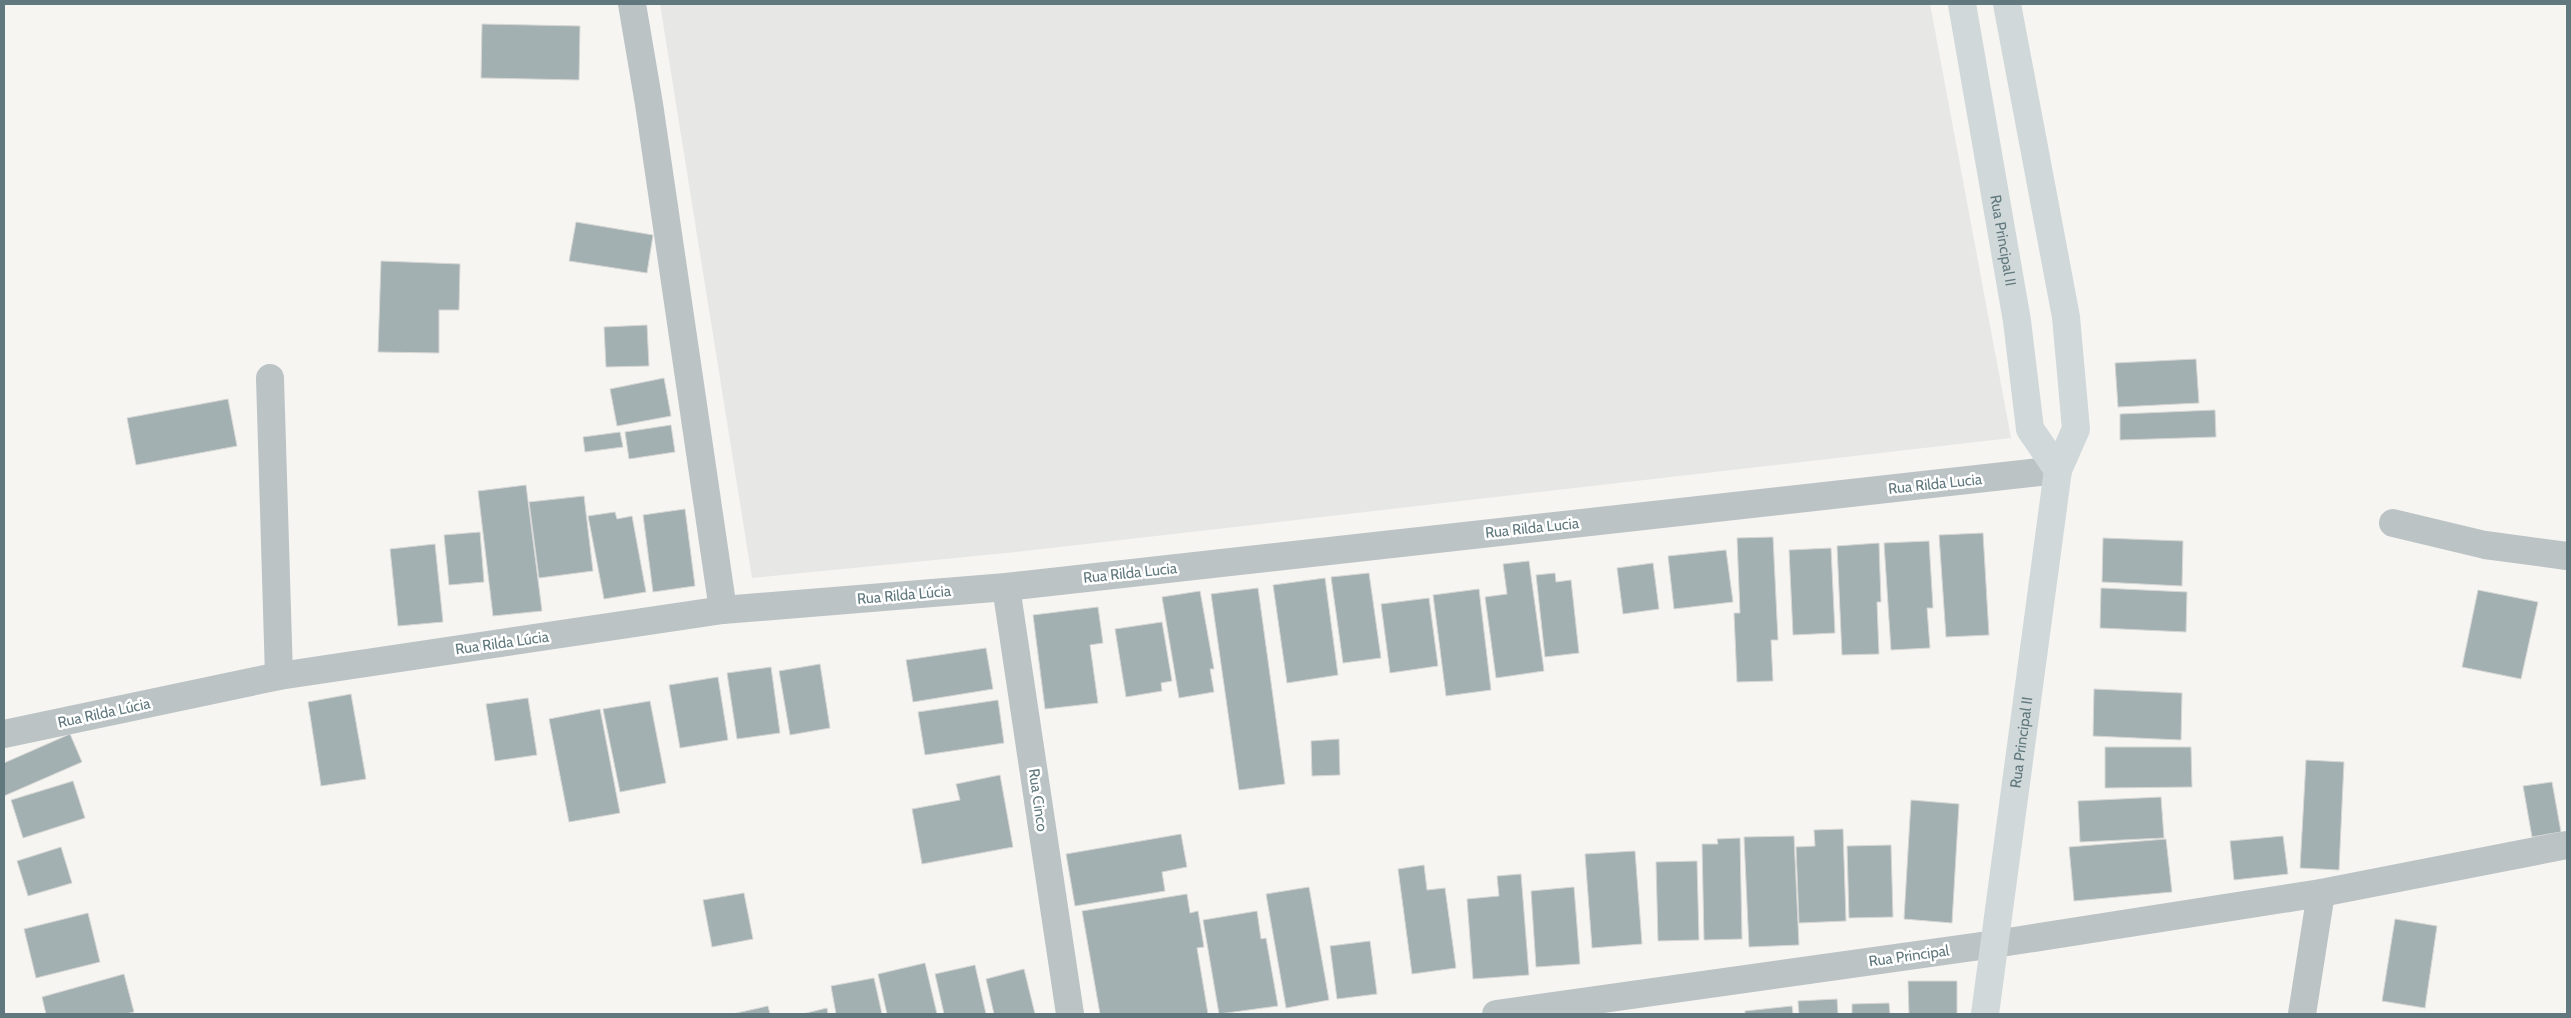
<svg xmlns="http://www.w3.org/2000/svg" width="2571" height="1018" viewBox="0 0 2571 1018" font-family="Cabin,sans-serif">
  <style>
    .built { fill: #e7e7e6 }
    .building { fill: #a3b0b2; stroke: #d7d7d5 }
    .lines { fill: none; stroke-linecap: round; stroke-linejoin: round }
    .street { stroke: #bcc3c5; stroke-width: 28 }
    .secondary { stroke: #d0d8d9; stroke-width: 28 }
    .labels { text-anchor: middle; stroke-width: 5; stroke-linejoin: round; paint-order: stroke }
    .street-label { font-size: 15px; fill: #61797e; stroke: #fff }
  </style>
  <rect width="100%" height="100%" fill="#f6f5f2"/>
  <path class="built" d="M660 4H1930L2011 438 1016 552 752 578Z"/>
  <g class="building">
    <path d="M482 24 580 26 579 80 481 78Z"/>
    <path d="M576 222 653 235 647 273 569 261Z"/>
    <path d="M381 261 460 264 459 310H439V353L378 352Z"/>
    <path d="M647 325 649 366 606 367 604 327Z"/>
    <path d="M2196 359 2199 403 2118 407 2115 363Z"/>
    <path d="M664 378 671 416 617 426 610 389Z"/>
    <path d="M228 399 237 446 136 465 127 418Z"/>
    <path d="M2215 410 2216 437 2120 440V414Z"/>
    <path d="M671 425 675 452 629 459 625 432Z"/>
    <path d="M620 432 623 447 585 452 583 437Z"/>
    <path d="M526 485 542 611 493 616 478 491Z"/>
    <path d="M584 496 593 571 539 578 529 502Z"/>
    <path d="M685 509 695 586 653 592 643 515Z"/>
    <path d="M615 512 617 519 632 516 646 592 604 599 588 516Z"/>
    <path d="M480 532 484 582 449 585 444 535Z"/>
    <path d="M1983 533 1989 635 1946 637 1939 535Z"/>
    <path d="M1773 537 1778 640H1771L1773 681 1737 682 1734 613H1740L1737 538Z"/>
    <path d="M2103 538 2183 541 2182 586 2102 582Z"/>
    <path d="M1929 541 1933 608H1927L1930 648 1891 650 1884 543Z"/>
    <path d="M1879 543 1881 602H1877L1879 654 1842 655 1837 546Z"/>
    <path d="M435 544 443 622 398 626 390 549Z"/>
    <path d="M1831 548 1835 633 1793 635 1789 550Z"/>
    <path d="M1726 550 1733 602 1674 609 1668 556Z"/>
    <path d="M1529 561 1544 671 1496 678 1485 597 1507 594 1503 564Z"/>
    <path d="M1653 563 1659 609 1623 614 1617 568Z"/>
    <path d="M1369 573 1381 658 1343 663 1331 577Z"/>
    <path d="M1555 573 1556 582 1571 580 1579 653 1545 657 1536 575Z"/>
    <path d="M1325 578 1338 675 1287 683 1273 585Z"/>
    <path d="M1258 588 1285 784 1239 790 1211 594Z"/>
    <path d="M2101 588 2187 592 2186 632 2100 628Z"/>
    <path d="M1479 589 1491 690 1446 696 1433 595Z"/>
    <path d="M2478 590 2538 602 2521 679 2462 667Z"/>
    <path d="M1200 591 1214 669H1210L1214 692 1179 698 1162 597Z"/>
    <path d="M1429 598 1438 666 1390 673 1381 604Z"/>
    <path d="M1098 607 1103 643 1090 645 1098 703 1045 709 1033 615Z"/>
    <path d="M1162 622 1172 681 1161 683 1162 691 1126 697 1115 629Z"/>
    <path d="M986 648 993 689 913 702 906 660Z"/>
    <path d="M820 664 830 728 790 735 779 671Z"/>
    <path d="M771 667 780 733 737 739 727 673Z"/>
    <path d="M718 677 728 740 680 748 669 685Z"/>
    <path d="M2094 689 2182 693 2181 740 2093 736Z"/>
    <path d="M351 694 366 779 321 786 308 702Z"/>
    <path d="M528 698 537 755 495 761 486 704Z"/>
    <path d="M998 700 1004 743 925 755 918 712Z"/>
    <path d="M650 701 666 783 620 792 603 709Z"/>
    <path d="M600 709 620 813 569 822 549 719Z"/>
    <path d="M70 734 82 762 4 796V763Z"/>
    <path d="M1339 739 1340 775 1312 776 1311 741Z"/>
    <path d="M2105 747H2191L2192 787 2105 788Z"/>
    <path d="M2306 760 2344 762 2339 870 2300 868Z"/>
    <path d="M1000 775 1013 847 922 864 912 809 960 800 956 784Z"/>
    <path d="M73 781 85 818 23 838 11 800Z"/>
    <path d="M2552 782 2561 832 2532 837 2523 786Z"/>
    <path d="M2161 797 2164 838 2080 842 2078 801Z"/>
    <path d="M1911 800 1959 804 1952 923 1904 919Z"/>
    <path d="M1843 829 1846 921 1799 923 1796 847 1815 846 1814 830Z"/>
    <path d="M1181 834 1187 867 1162 872 1165 891 1075 906 1066 854Z"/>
    <path d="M1794 836 1799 945 1749 947 1744 837Z"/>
    <path d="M2283 836 2288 874 2234 880 2230 841Z"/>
    <path d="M1740 838 1742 939 1704 940 1702 844H1718L1717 839Z"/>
    <path d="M2166 839 2172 892 2074 901 2069 847Z"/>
    <path d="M1891 845 1893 917 1849 918 1847 846Z"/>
    <path d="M61 847 72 883 28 896 17 861Z"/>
    <path d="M1635 851 1642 944 1592 948 1585 854Z"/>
    <path d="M1697 861 1699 940 1658 941 1656 862Z"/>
    <path d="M1424 865 1427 890 1445 888 1456 968 1412 974 1398 869Z"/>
    <path d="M1521 874 1529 975 1473 979 1467 899 1499 896 1497 876Z"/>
    <path d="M1309 887 1329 1000 1286 1008 1266 894Z"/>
    <path d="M1574 887 1580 964 1536 967 1531 891Z"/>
    <path d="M744 893 753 939 712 947 703 900Z"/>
    <path d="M1187 894 1190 913 1198 911 1204 947 1197 948 1208 1014H1100L1082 911Z"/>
    <path d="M1257 911 1261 939 1266 938 1278 1006 1219 1014 1203 920Z"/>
    <path d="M88 913 100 962 36 978 24 929Z"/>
    <path d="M2395 919 2437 926 2425 1008 2382 1001Z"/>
    <path d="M1370 941 1377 994 1337 999 1330 946Z"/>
    <path d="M925 963 937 1014H887L878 974Z"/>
    <path d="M975 965 986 1014H944L935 974Z"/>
    <path d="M1024 969 1035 1014H994L986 979Z"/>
    <path d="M124 974 134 1012 126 1014H46L42 997Z"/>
    <path d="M874 978 882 1014H836L831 986Z"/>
    <path d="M1908 981H1957V1014H1909Z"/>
    <path d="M1837 999 1838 1014H1799L1798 1001Z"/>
    <path d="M1889 1003 1890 1014H1852V1004Z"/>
    <path d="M768 1006 770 1014H732Z"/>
    <path d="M1792 1006 1793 1014H1745V1011Z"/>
    <path d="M827 1008 828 1014H802Z"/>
  </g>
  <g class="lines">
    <g class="street">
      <path d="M632 4 649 104 723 610"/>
      <path d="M270 378 279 676"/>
      <path d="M2393 523 2485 545 2567 556"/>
      <path d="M1006 587 1070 1014"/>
      <path d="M4 734 279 676 723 610 1006 587 2058 470"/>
      <path d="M1496 1014 1995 944 2321 893 2567 845"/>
      <path d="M2302 1014 2321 893"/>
    </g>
    <g class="secondary">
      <path id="s1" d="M1962 4 2017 321 2030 429 2058 470"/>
      <path id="s2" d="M1985 1014 2058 470 2076 429 2066 317 2007 4"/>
    </g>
  </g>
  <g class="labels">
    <g class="street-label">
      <text dy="5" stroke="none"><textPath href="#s1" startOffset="240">Rua Principal II</textPath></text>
      <text transform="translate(1935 484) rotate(-6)" y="5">Rua Rilda Lucia</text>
      <text transform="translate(1532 528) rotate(-6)" y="5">Rua Rilda Lucia</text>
      <text transform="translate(1130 573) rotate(-6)" y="5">Rua Rilda Lucia</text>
      <text transform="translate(904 595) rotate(-5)" y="5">Rua Rilda Lúcia</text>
      <text transform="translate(502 643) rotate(-8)" y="5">Rua Rilda Lúcia</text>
      <text transform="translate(104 713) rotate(-12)" y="5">Rua Rilda Lúcia</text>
      <text dy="5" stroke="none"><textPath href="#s2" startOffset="274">Rua Principal II</textPath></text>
      <text transform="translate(1038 800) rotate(82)" y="5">Rua Cinco</text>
      <text transform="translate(1909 956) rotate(-8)" y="5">Rua Principal</text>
    </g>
  </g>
  <rect width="2571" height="1018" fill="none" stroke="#61797e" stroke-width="10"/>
</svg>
